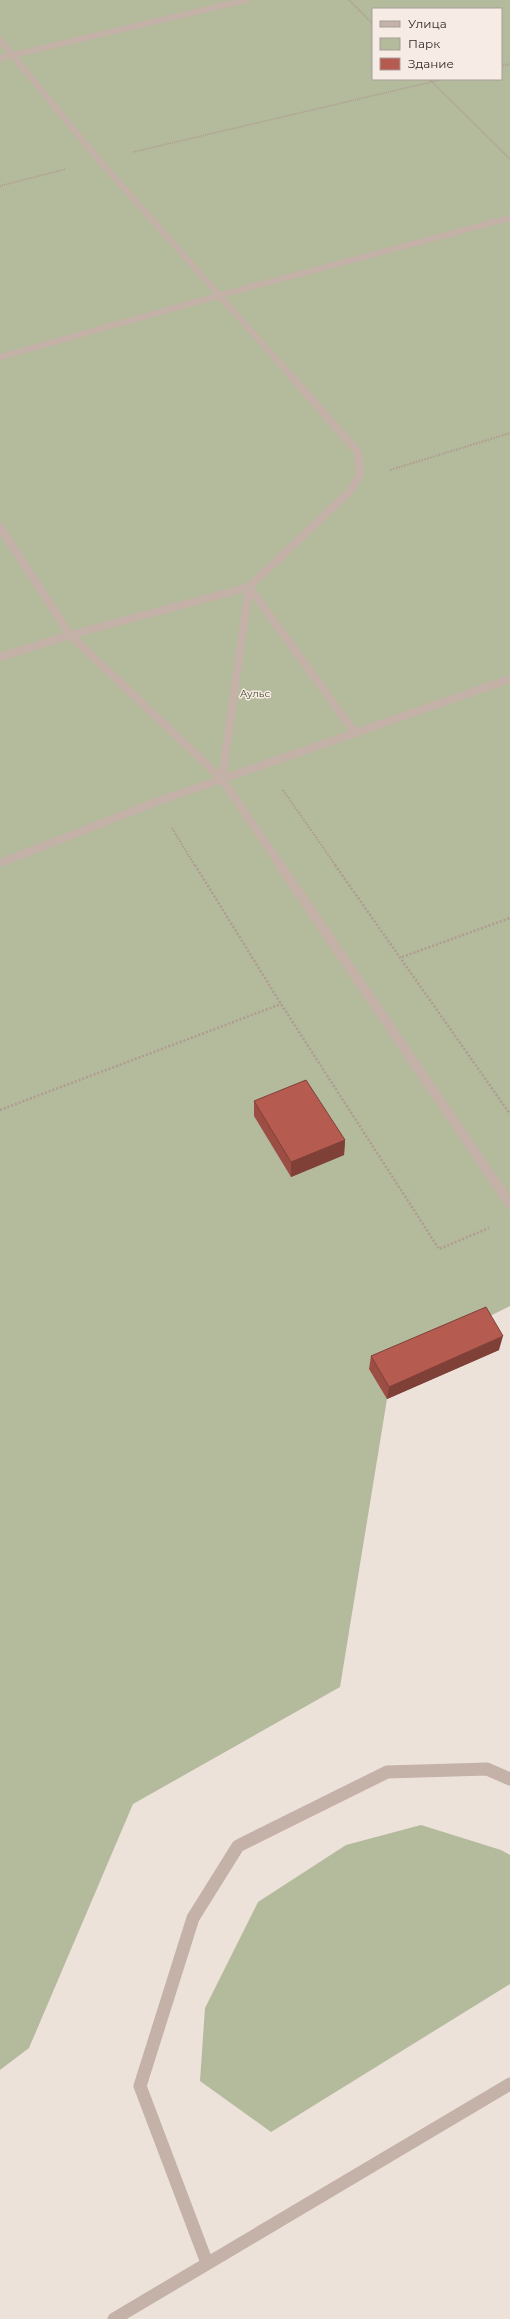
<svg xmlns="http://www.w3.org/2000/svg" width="510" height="2319" viewBox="0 0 510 2319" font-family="Montserrat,sans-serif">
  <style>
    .green { fill: #b4ba9c; fill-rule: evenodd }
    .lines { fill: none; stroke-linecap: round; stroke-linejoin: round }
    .path-far2 { stroke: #af9b92; stroke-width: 1.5; stroke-dasharray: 1 1; stroke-linecap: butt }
    .path-far1 { stroke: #af9b92; stroke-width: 2; stroke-dasharray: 1.5 1.5; stroke-linecap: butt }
    .path { stroke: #af9b92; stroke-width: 2.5; stroke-dasharray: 2 2; stroke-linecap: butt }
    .minor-far3 { stroke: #c4b1a8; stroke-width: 6 }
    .minor-far2 { stroke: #c4b1a8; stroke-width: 8 }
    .minor-far1 { stroke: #c4b1a8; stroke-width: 10 }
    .minor { stroke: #c4b1a8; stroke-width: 13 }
    .wall { fill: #9c4e45 }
    .shaded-wall { fill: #7f4038 }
    .building { fill: #b55b50; stroke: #7f4038 }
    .labels { text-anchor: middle; stroke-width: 3; stroke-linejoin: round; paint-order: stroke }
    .park-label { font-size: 10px; fill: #454c2e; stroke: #f6ece5 }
  </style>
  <rect width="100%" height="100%" fill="#ede2da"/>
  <g class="green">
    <path d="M0 0H510V1306L482 1320 499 1350 387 1399 340 1687 133 1804 29 2048 0 2070ZM373 9H501V79H373Z"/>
    <path d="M421 1825 501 1850 510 1855V1984L271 2132 200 2081 205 2008 258 1902 346 1845Z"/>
  </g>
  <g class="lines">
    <g class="path-far2">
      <path d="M349 0 373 24"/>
      <path d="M501 66 510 64"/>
      <path d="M429 79 510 159"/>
      <path d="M133 152 444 79"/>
      <path d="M0 186 66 169"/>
    </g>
    <g class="path-far1">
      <path d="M390 470 510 433"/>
      <path d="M283 790 336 866"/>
      <path d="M172 828 195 866"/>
    </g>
    <g class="path">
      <path d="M195 865 281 1004 439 1249 489 1228"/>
      <path d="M335 865 510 1114"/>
      <path d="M402 957 510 918"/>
      <path d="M0 1110 281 1004"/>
    </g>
    <g class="minor-far3">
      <path d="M0 40 99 160 292 377"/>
      <path d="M0 58 246 0"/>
      <path d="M0 357 221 295 510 218"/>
    </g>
    <g class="minor-far2">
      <path d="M0 527 70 635 222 779 281 866"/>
      <path d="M0 657 70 635 249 587 355 733 510 679"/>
      <path d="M222 779 249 587 349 492 360 475 358 452 291 376"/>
      <path d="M0 863 156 802 355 733"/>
    </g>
    <path class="minor-far1" d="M280 865 510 1204"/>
    <g class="minor">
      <path d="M207 2263 140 2086 193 1918 238 1846 387 1772 487 1769 510 1779"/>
      <path d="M114 2319 510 2084"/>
    </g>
  </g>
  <g class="wall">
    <path d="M254 1101 345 1140 344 1155 291 1177 254 1116Z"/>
    <path d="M499 1350 387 1399 369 1369 371 1356Z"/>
  </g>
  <g class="shaded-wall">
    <path d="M345 1140 344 1155 291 1177V1162Z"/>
    <path d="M503 1336 499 1350 387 1399 389 1387Z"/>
  </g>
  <g class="building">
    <path d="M306 1080 345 1140 291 1162 254 1101Z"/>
    <path d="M486 1307 503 1336 389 1387 371 1356Z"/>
  </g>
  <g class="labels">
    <g class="park-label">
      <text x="255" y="697">Аульс</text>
    </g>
  </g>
  <rect x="372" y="8" width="130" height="72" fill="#f6ece5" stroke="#a79e99"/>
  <rect x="380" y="21" width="20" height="6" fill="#c4b1a8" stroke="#a79e99"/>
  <text x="408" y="28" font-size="12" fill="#312927">Улица</text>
  <rect x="380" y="38" width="20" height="12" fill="#b4ba9c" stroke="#a79e99"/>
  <text x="408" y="48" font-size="12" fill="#312927">Парк</text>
  <rect x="380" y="58" width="20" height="12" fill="#b55b50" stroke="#a79e99"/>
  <text x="408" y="68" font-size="12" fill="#312927">Здание</text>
</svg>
